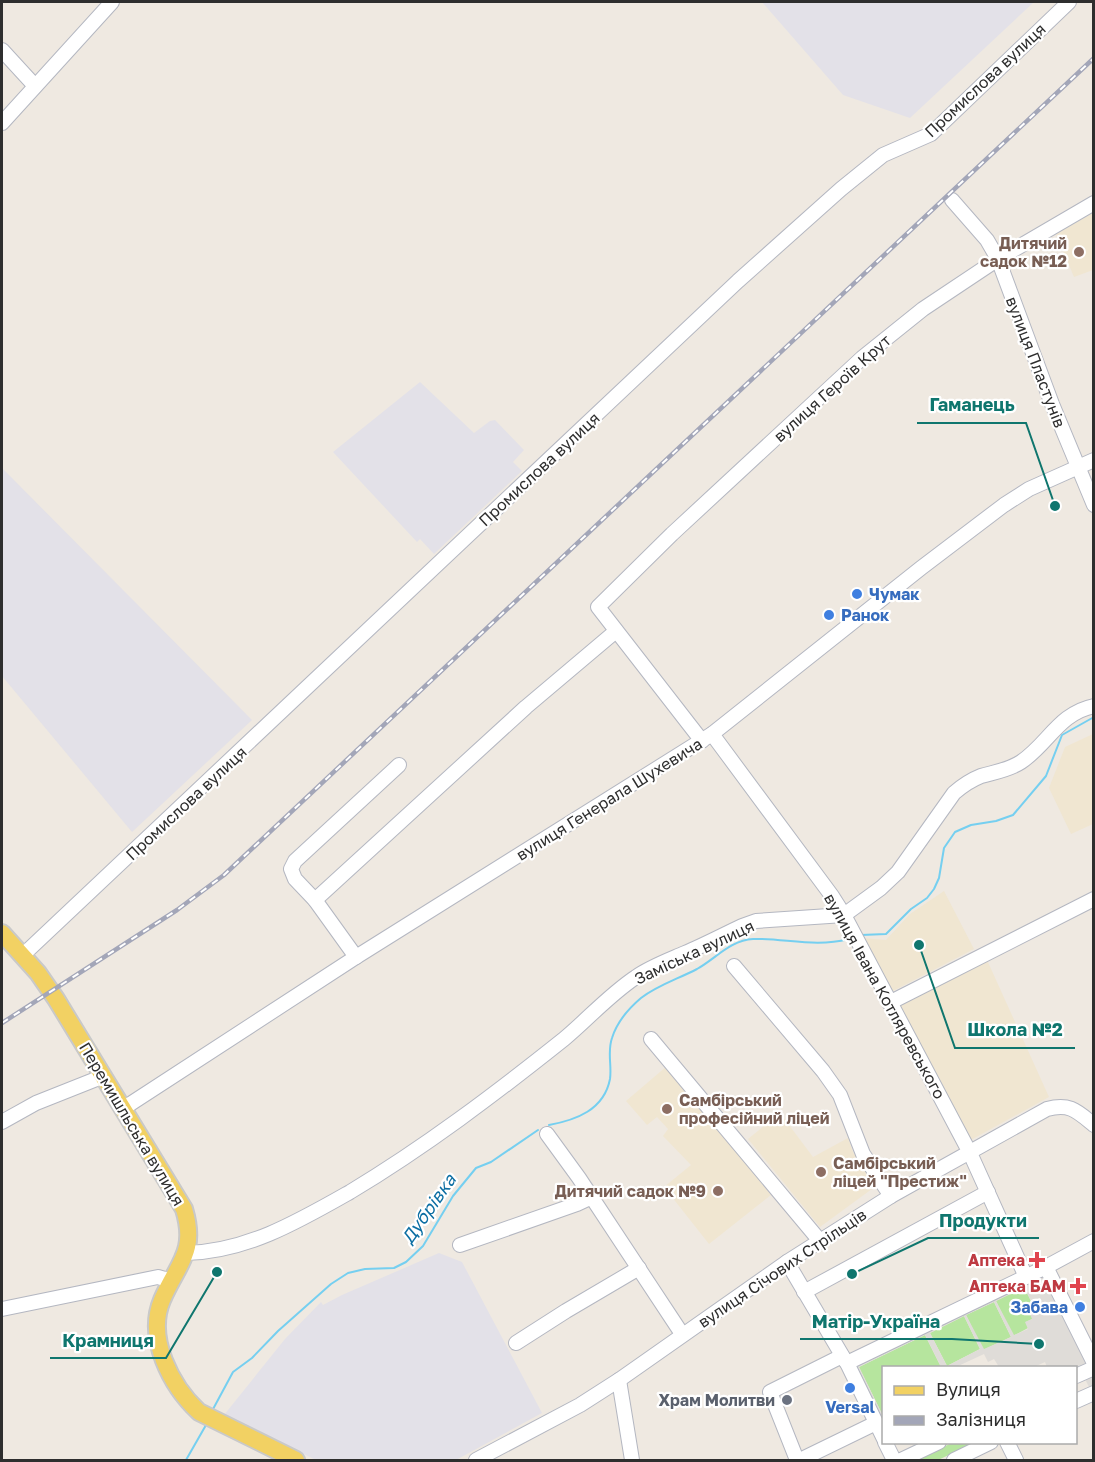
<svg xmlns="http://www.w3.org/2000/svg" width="1095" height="1462" viewBox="0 0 1095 1462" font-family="'Golos Text',sans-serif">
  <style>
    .industrial { fill: #e3e1e8 }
    .education { fill: #f0e6d1 }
    .green { fill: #b6e59e }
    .plaza { fill: #dfdcd8; fill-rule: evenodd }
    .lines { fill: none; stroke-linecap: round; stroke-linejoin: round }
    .stream { stroke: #75cff0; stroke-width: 2 }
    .minor-casing { stroke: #b4b7c1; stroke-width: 16 }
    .major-casing { stroke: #c9c9c9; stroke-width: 20 }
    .minor { stroke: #fff; stroke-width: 14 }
    .major { stroke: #f2d163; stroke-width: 16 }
    .rail-casing { stroke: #a3a6b8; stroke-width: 4.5 }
    .rail { stroke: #fff; stroke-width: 2; stroke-dasharray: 7; stroke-linecap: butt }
    .education-dot { fill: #8d6e63; stroke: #fff; stroke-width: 2 }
    .shop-dot { fill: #3f7fe0; stroke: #fff; stroke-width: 2 }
    .health-dot { fill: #e0444e; stroke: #fff; stroke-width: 2 }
    .worship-dot { fill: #6b7280; stroke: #fff; stroke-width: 2 }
    .labels { text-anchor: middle; stroke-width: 4.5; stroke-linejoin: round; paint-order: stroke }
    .street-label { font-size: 16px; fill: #2e2e2e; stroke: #fff }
    .education-label { font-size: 16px; font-weight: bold; fill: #785e54; stroke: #fff; text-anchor: end }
    .shop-label { font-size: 16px; font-weight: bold; fill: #366cbe; stroke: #fff; text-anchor: start }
    .health-label { font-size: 16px; font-weight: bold; fill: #be3a42; stroke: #fff; text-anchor: end }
    .worship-label { font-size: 16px; font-weight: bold; fill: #5b616d; stroke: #fff; text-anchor: end }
    .water-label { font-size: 18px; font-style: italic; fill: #0d6fa3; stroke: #fff }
    .leader { fill: none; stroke: #0f766e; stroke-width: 2 }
    .callout-dot { fill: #0f766e; stroke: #fff; stroke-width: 2 }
    .callout-label { font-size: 18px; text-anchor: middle; font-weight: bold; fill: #0f766e; stroke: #fff; stroke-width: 4.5; stroke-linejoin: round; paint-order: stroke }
  </style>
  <rect width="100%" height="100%" fill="#efe9e1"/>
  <g class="industrial">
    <path d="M762 2H1034L910 118 843 95Z"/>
    <path d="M420 382 474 433 490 421 495 420 524 450 513 462 522 471 434 554 420 539 417 542 333 452Z"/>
    <path d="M2 468 252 720 132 832 2 676Z"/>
    <path d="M439 1253 462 1262 542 1413 456 1460H316L224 1415 285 1339 321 1302 323 1305 342 1295Z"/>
  </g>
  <g class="education">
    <path d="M1093 213V270L1074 277 1056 234Z"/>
    <path d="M1093 734V824L1071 834 1049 788 1065 747Z"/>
    <path d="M944 891 974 949 891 992 862 938 886 940 910 914Z"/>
    <path d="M987 960 1049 1097 969 1141 899 1006Z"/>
    <path d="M667 1066 771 1195 709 1244 664 1187 691 1165 663 1136 668 1129 657 1117 647 1125 626 1101Z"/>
    <path d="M780 1113 813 1157 848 1138 853 1152 876 1186 820 1227 748 1139Z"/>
  </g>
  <g class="green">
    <path d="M1024 1287 1036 1311 1032 1319 1026 1322 1028 1328 1013 1336 996 1301Z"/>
    <path d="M994 1302 1011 1337 983 1350 966 1315Z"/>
    <path d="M964 1316 980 1349 947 1366 930 1333Z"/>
    <path d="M925 1335 941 1367 884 1368 883 1416 859 1367Z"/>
    <path d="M952 1443H975L938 1460H915Z"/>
  </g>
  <path class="plaza" d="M1039 1277 1044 1278 1093 1373V1385L1089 1387 1085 1379 1076 1383V1368L1055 1367 1054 1366 1047 1367 1045 1362 1034 1367H999L994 1359 988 1362 984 1354 956 1367H941L925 1335 859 1367 883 1416V1428L855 1370 856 1365ZM1024 1287 1036 1311 1030 1314 1032 1319 1025 1322 1028 1329 1014 1335 996 1301ZM994 1302 1011 1337 984 1349 966 1315ZM964 1316 980 1349 947 1366 930 1333Z"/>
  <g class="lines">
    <g class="stream">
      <path d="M861 935 886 934 911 909 927 898 934 889 939 878 944 848 955 832 971 825 996 821 1013 815 1046 776 1062 735 1094 717"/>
      <path d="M549 1125C576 1120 604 1110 610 1079 612 1065 607 1052 612 1038 617 1022 628 1009 641 998 658 985 678 979 697 969 715 959 731 940 753 939 784 938 816 948 848 939"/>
      <path d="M212 1411 233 1372 252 1358 278 1331 331 1284 348 1273 365 1269 394 1268 406 1262 423 1246 453 1196 476 1168 491 1162 538 1130"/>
      <path d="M186 1460 206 1425"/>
    </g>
    <g class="minor-casing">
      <g id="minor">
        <path d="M2 50 35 86"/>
        <path d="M2 123 112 2"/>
        <path d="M952 200 987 240 998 259 1052 404 1094 505"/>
        <path d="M712 734 832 896 844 915 970 1153 1026 1277"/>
        <path d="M702 741 598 607 672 534 862 358 923 309 998 259 1094 203"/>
        <path d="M315 900 526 707 616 631"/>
        <path d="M23 955 738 281 841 189 883 155 931 134 1069 2"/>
        <path d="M356 957 315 900 295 879 291 869 295 861 399 765"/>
        <path d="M734 966 823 1071 840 1095 863 1154 891 1196"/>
        <path d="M889 1003 1094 899"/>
        <path d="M651 1039 820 1241"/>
        <path d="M124 1108 356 957 712 734 921 568 1004 505 1029 489 1094 460"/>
        <path d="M2 1122 36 1103 104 1076"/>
        <path d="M547 1134 579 1178 682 1334"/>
        <path d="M460 1245 577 1204 592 1197"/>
        <path d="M186 1253C246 1252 299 1221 350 1192 425 1147 495 1094 564 1039 588 1019 609 995 636 977 650 967 669 960 685 953 704 945 723 935 742 926L756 921 844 915 881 888 898 872 954 793C962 786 971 780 981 776 995 772 1009 770 1021 762 1048 744 1059 713 1094 706"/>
        <path d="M787 1262 846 1362"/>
        <path d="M1046 1267 1094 1241"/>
        <path d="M804 1292 988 1192"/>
        <path d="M2 1309 158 1277 172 1281"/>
        <path d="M516 1343 566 1311 639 1268"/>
        <path d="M1076 1376 1094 1368"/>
        <path d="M619 1380 632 1460"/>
        <path d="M1076 1401 1094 1393"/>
        <path d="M884 1439 847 1363 1046 1267 1094 1363"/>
        <path d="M885 1442 894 1460"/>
        <path d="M1007 1442 1016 1460"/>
        <path d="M476 1460 580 1405 619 1380 787 1262 891 1196 1047 1109C1070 1103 1077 1111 1094 1125"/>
        <path d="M797 1460 770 1392 842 1356"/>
        <path d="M800 1460 876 1423"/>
        <path d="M901 1460 939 1442"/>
        <path d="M954 1460 991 1442"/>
      </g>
    </g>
    <g class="major-casing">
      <path id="major" d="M2 933 38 973 56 999 184 1209C197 1252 178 1263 162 1300 146 1338 171 1386 199 1412L296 1460"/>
    </g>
    <use href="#minor" class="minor"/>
    <use href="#major" class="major"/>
    <g class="rail-casing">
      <path id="rail" d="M2 1023 177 910 224 875 1094 58"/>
    </g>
    <use href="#rail" class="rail"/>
  </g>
  <g class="education-dot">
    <circle cx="1079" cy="252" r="6"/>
    <circle cx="667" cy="1109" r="6"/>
    <circle cx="821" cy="1172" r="6"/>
    <circle cx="718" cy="1191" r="6"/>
  </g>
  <g class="shop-dot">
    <circle cx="857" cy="594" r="6"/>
    <circle cx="829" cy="615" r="6"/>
    <circle cx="1080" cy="1307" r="6"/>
    <circle cx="850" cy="1388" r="6"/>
  </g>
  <g class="health-dot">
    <path d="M1034 1251h6v6h6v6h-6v6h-6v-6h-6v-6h6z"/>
    <path d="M1075 1277h6v6h6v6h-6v6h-6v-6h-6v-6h6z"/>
  </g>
  <circle class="worship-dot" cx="787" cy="1400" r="6"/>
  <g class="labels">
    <g class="street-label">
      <text transform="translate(985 80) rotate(-43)" y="6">Промислова вулиця</text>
      <text transform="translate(1036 362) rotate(69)" y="6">вулиця Пластунів</text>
      <text transform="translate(832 388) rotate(-42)" y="6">вулиця Героїв Крут</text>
      <text transform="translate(539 469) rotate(-43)" y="6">Промислова вулиця</text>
      <text transform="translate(609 799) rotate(-32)" y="6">вулиця Генерала Шухевича</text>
      <text transform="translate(186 803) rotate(-43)" y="6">Промислова вулиця</text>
      <text transform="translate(694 952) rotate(-25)" y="6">Заміська вулиця</text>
      <text transform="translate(885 996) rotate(61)" y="6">вулиця Івана Котляревського</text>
      <text transform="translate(132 1124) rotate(59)" y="6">Перемишльська вулиця</text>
      <text transform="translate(782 1268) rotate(-34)" y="6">вулиця Січових Стрільців</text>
    </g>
    <g class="education-label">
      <text x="1067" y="249">Дитячий<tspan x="1067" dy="18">садок №12</tspan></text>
      <text x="679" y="1106" text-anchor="start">Самбірський<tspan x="679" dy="18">професійний ліцей</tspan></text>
      <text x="833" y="1169" text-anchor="start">Самбірський<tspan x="833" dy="18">ліцей "Престиж"</tspan></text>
      <text x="706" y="1197">Дитячий садок №9</text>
    </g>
    <g class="shop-label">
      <text x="869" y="600">Чумак</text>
      <text x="841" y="621">Ранок</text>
      <text x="1068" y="1313" text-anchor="end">Забава</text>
      <text x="850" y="1413" text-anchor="middle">Versal</text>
    </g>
    <g class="health-label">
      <text x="1025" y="1266">Аптека</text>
      <text x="1066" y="1292">Аптека БАМ</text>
    </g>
    <g class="worship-label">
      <text x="775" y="1406">Храм Молитви</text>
    </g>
    <g class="water-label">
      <text transform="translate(429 1209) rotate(-55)" y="6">Дубрівка</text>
    </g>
  </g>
  <path class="leader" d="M1055 506L1026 423H917M919 945L955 1048H1075M852 1274L928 1238H1039M1039 1344L952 1339H800M217 1272L166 1358H50"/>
  <g class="callout-dot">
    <circle cx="1055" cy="506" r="6"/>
    <circle cx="919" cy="945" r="6"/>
    <circle cx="852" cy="1274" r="6"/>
    <circle cx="1039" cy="1344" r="6"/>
    <circle cx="217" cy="1272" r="6"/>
  </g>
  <g class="callout-label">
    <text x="972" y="411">Гаманець</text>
    <text x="1015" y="1036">Школа №2</text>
    <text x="983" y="1227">Продукти</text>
    <text x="876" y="1328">Матір-Україна</text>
    <text x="108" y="1347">Крамниця</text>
  </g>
  <rect width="1095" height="1462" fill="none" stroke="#2e2e2e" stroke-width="6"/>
  <rect x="882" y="1366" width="195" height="78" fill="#ffffff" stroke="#ababab" stroke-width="1.5"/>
  <rect x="894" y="1386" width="30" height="9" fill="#f2d163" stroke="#ababab" stroke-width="1.5"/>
  <text x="936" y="1396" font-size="18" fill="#2e2e2e">Вулиця</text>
  <rect x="894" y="1416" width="30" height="9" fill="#a3a6b8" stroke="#ababab" stroke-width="1.5"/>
  <text x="936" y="1426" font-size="18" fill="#2e2e2e">Залізниця</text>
</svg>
